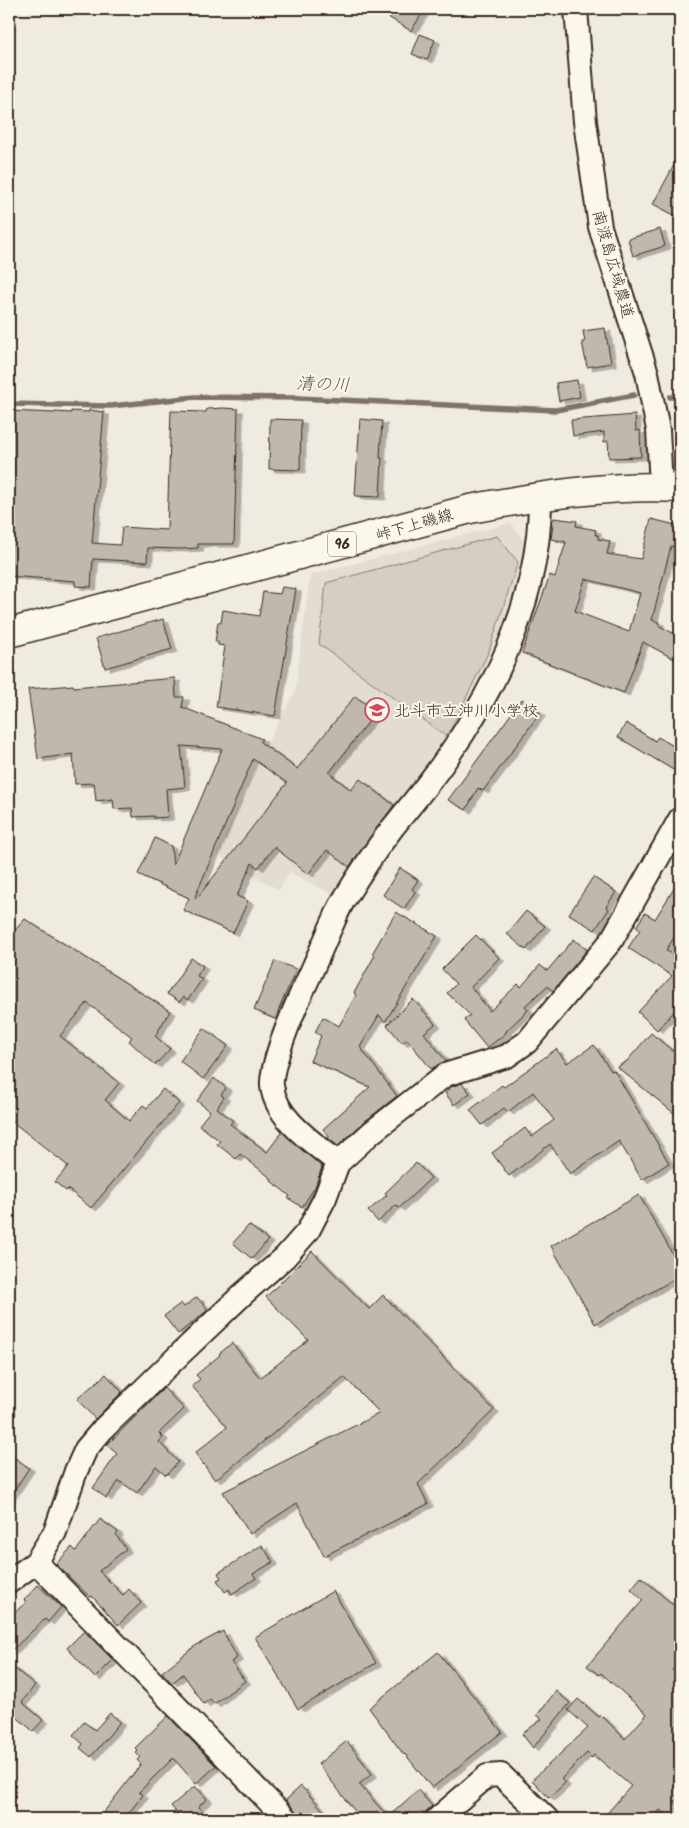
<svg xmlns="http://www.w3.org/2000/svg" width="689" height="1828" viewBox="0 0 689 1828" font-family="Kalam,'Klee One',sans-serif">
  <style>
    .built { fill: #e2dcd1 }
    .green { fill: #d5cec3; stroke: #887c70 }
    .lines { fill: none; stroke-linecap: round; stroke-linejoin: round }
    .stream { stroke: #7f7367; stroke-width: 5.5 }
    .building { fill: #c0b8ad; stroke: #3b2a1e; fill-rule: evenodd; filter: url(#shadow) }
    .minor-casing { stroke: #3b2a1e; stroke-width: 26 }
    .major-casing { stroke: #3b2a1e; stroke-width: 31 }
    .minor { stroke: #fbf7ec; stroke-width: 22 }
    .major { stroke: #fbf7ec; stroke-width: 28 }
    .labels { text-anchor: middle; stroke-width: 4; stroke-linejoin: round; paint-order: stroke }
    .shield { fill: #fbf7ec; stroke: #75685c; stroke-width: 1 }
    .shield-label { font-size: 15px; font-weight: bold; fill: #3b2a1e }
    .street-label { font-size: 16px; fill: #3b2a1e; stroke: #fbf7ec }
    .poi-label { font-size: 16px; fill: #3b2a1e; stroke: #fbf7ec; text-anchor: start }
    .water-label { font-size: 18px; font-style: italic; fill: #635448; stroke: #fbf7ec }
  </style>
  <defs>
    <filter id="shadow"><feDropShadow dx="5.5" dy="3" stdDeviation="0" flood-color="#0004"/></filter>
  </defs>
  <rect width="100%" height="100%" fill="#f0ebe0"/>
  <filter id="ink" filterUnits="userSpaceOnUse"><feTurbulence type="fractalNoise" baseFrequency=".02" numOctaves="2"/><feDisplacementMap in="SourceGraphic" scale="10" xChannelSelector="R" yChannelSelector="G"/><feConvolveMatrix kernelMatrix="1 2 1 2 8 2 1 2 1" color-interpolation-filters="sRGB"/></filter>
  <g filter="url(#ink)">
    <path class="built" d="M511 523 528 547 515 598 497 654 454 738 334 895 290 872 279 890 216 854 275 729 295 691 310 575Z"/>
    <path class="green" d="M497 536 518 562 489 651 447 737 319 644 326 583Z"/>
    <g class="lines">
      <g class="stream">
        <path d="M670 397H680"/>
        <path d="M9 404 111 406 195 397 298 398 556 410 634 395"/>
      </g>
    </g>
    <g class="building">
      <path d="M375 9H425L411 31Z"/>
      <path d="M420 34 435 40 427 60 412 54Z"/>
      <path d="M680 154V208L676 216 653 204Z"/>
      <path d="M660 229 665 246 633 256 628 239Z"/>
      <path d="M605 328 611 363 587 367 582 342H585L583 331Z"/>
      <path d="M577 380 580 397 559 401 556 383Z"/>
      <path d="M223 408 238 409 234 544H198V548L180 549 148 548 147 562 93 559 91 587 75 586V581L9 576V411L55 413V412L71 413V411L89 412V410L104 412 92 543 120 545 122 527 167 530 171 411 206 412 207 409Z"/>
      <path d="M635 415 636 431 640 430 641 457 609 458 608 441 604 442V432L573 436 571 420Z"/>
      <path d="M270 419 301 420 300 470 269 469Z"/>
      <path d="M360 419 382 421 380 458H382L380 497 355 496Z"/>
      <path d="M554 518 577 521 576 526 596 530 595 535H598V539L610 541 607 554 641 559 651 519 680 526V548L671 546 652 620 659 622 658 625 680 637V662L643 642 624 693 522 653 550 575 555 577 566 542 551 539ZM585 579 640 593 629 632 575 611Z"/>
      <path d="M282 587 296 589 275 716 216 707 225 646 218 645V642H215L218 622 221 623 223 610 259 616 263 592 280 594Z"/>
      <path d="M163 619 172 649 105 668 96 638Z"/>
      <path d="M175 678 176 697H184L182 707 262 739 260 742 297 769 355 696 376 712 329 773 351 790 360 779 394 805 349 867 327 850 308 874 274 847 258 868 252 863 237 896 248 901 233 933 183 910 189 898 138 874 155 838 171 846 173 865 222 749 181 746 185 787 166 789 168 817 154 818V816L133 817 132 808 114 809 113 799 96 801 94 783 75 784 73 754 38 759 28 689 73 685 74 687ZM253 759 287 783 197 898 195 897Z"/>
      <path d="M522 699 540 713 483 791 478 788 466 810 448 800Z"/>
      <path d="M626 723 655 741 658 737 680 750V774L618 737Z"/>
      <path d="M400 868 418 880 412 889 415 892 404 909 383 895Z"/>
      <path d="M593 877 616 892 606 907 609 909 595 930 569 914Z"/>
      <path d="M680 879V921L674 931 677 933 666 950 680 960V1005L657 1030 638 1012 672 976 628 948 640 930 636 927 645 913 655 919Z"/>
      <path d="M526 911 545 926 526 950 507 934Z"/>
      <path d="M396 912 437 936 385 1022 379 1015 360 1047 397 1096 364 1122 338 1146 328 1138 329 1136 323 1129 370 1087 310 1061 321 1036 315 1032 323 1017 339 1026 356 995 354 993 375 955 372 954Z"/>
      <path d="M25 919 170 1011 155 1036 170 1049 155 1065 129 1041 132 1037 87 1003 60 1036 119 1083 105 1100 129 1121 143 1105 147 1108 163 1089 179 1103 91 1208 68 1189 66 1191 55 1182 68 1166 9 1119V937Z"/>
      <path d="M476 935 499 958 471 987 490 1011 518 984 521 987 540 965 547 971 574 939 587 950 553 991 547 986 525 1006 528 1010 506 1031V1033L487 1048 464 1020 470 1015 447 993 456 984 442 969Z"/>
      <path d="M191 958 203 966 197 976 202 979 188 1000 183 997 180 1002 167 994Z"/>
      <path d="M275 961 296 969 275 1019 254 1010Z"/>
      <path d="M413 999 435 1024 424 1033 446 1061 431 1069 407 1039 402 1043 387 1025Z"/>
      <path d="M204 1028 228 1046 203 1079 180 1061Z"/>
      <path d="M651 1033 680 1057V1118L617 1067 627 1061Z"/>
      <path d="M594 1045 611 1071 614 1070 669 1163 642 1180 619 1141 570 1174 550 1144 509 1176 492 1153 525 1128 532 1137 554 1120 533 1092 508 1112 504 1108 482 1125 470 1110 502 1085 504 1087 556 1049 567 1063Z"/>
      <path d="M214 1078 226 1088 221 1095 224 1097 217 1108 233 1121 230 1124 267 1152 282 1132 322 1167 315 1187 302 1207 288 1198 290 1196 271 1181 272 1179 240 1154 236 1159 217 1144 220 1141 199 1125 210 1111 197 1101Z"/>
      <path d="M462 1083 470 1093 454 1105 445 1093 451 1087Z"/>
      <path d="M416 1163 431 1178 399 1208 396 1205 378 1222 368 1211 387 1195 385 1193Z"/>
      <path d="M639 1195 680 1267V1276L595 1324 551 1246Z"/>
      <path d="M249 1225 268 1240 252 1259 233 1243Z"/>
      <path d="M312 1251 369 1309 383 1295 494 1410 418 1484 428 1504 324 1556 297 1503 250 1534 223 1492 380 1413 344 1377 215 1480 195 1453 227 1427 192 1386 200 1379 196 1375 220 1355 219 1354 232 1343 260 1378 308 1340 266 1297Z"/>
      <path d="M197 1297 208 1310 178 1334 164 1316 181 1303 184 1307Z"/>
      <path d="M106 1374 122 1392 95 1419 77 1399Z"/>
      <path d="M164 1388 184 1409 159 1433 163 1437 159 1442 178 1462 166 1475 156 1466 137 1493 119 1481 106 1498 93 1488 117 1454 107 1445Z"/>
      <path d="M9 1454 29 1468 9 1498Z"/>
      <path d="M100 1519 118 1532 116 1535 126 1549 99 1571 123 1595 129 1589 141 1603 118 1625 92 1596 90 1597 56 1564 72 1547 76 1551Z"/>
      <path d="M262 1545 273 1562 253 1574 256 1578 232 1594 229 1589 225 1592 217 1580 221 1578 218 1573Z"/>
      <path d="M641 1577 680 1611V1662L672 1670 680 1677V1819H671L660 1810 651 1819H602L631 1786 594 1755 592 1758 587 1753 561 1779 565 1783 549 1798 532 1780 588 1728 568 1710 578 1699 599 1717 601 1715 625 1739 647 1714 601 1673 599 1675 587 1666 643 1600 631 1589Z"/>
      <path d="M38 1585 61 1607 48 1622 45 1619 9 1653V1618L26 1602 24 1600Z"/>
      <path d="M333 1591 376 1663 298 1709 255 1637Z"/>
      <path d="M84 1631 113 1660 95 1678 67 1648Z"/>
      <path d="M223 1631 237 1658 231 1662 245 1681 214 1704 210 1699 204 1704 183 1674 172 1683 162 1672 195 1646Z"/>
      <path d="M438 1652 502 1732 432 1788 405 1754 404 1755 369 1708Z"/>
      <path d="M9 1664 35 1685 22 1702 43 1720 33 1731 13 1714 9 1719Z"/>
      <path d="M556 1691 570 1703 533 1748 522 1734 542 1719 537 1715Z"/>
      <path d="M110 1713 120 1722 91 1757 80 1748 83 1744 73 1735 84 1722 95 1730Z"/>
      <path d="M168 1716 216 1766 196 1784 173 1758 139 1792 143 1795 124 1819H111L103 1813 141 1764 137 1760 140 1757 136 1753 138 1751 135 1748Z"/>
      <path d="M347 1741 372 1774 359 1784 388 1817 418 1790 432 1806 417 1819H361L318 1764Z"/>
      <path d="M195 1786 207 1799 198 1807 208 1819H182L171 1806Z"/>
      <path d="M301 1786 331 1819H302L286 1800Z"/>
    </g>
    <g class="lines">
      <g class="minor-casing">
        <g id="minor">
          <path d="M576 9 585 122 600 227 647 373 658 430 661 487"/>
          <path d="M338 1163C315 1143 276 1120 272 1086 270 1066 293 1012 302 992 312 971 321 950 330 929 335 919 339 907 345 898 359 875 374 852 390 831 409 807 429 784 446 759 500 683 541 590 540 496"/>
          <path d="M36 1562 286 1819"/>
          <path d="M9 1582 36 1562 55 1532 76 1471 86 1449 103 1429 177 1357 243 1294 285 1257 308 1231 325 1198 338 1163 372 1132 445 1075 507 1056 527 1042 611 941 680 819"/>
          <path d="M437 1819 487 1776 501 1775 547 1819"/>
        </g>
      </g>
      <g class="major-casing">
        <path id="major" d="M9 633 470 509C539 496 610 484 680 488"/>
      </g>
      <use href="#minor" class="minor"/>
      <use href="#major" class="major"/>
    </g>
  </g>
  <defs>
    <g id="school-ring" transform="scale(1.25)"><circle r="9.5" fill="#fbf7ec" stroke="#d1495b" stroke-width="1.5"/><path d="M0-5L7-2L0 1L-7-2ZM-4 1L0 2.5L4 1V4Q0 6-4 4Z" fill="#d1495b"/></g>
  </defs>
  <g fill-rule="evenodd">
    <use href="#school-ring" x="377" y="710"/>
  </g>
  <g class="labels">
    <rect class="shield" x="328" y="531.5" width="28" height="25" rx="4"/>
    <g class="shield-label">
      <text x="342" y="549">96</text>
    </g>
    <g class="street-label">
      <text transform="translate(614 264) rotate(74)" y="6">南渡島広域農道</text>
      <text transform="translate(414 524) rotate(-16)" y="6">峠下上磯線</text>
    </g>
    <g class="poi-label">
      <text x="394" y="716">北斗市立沖川小学校</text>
    </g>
    <g class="water-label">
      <text transform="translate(323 384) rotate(2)" y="6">清の川</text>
    </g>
  </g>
  <rect width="689" height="1828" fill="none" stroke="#fbf7ec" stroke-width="30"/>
  <rect x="15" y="15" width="659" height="1798" fill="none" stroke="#3b2a1e" stroke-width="2" filter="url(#ink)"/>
</svg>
